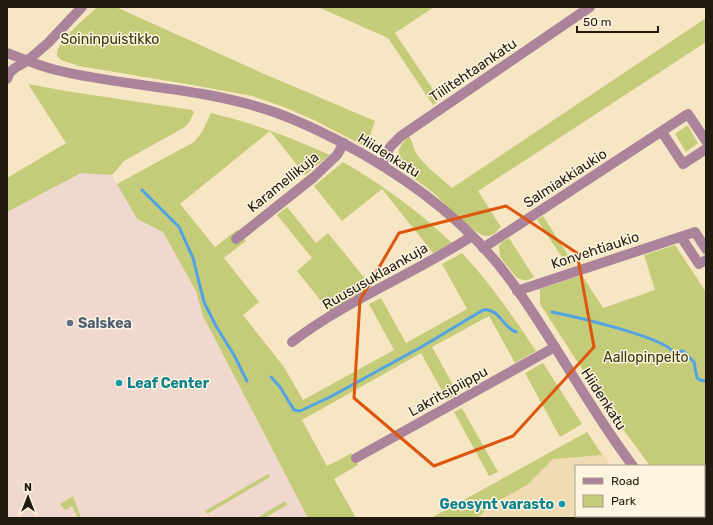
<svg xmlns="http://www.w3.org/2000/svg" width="713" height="525" viewBox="0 0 713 525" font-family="Rubik,sans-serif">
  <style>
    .commercial { fill: #f0d8ce }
    .built { fill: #f0dbb2 }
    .green { fill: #c5cc79 }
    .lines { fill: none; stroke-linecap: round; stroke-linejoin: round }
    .stream { stroke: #51a3e6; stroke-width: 3 }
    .minor { stroke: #ab849b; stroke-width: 10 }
    .tertiary { stroke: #ab849b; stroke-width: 10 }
    .marked { fill: none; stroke: #de560c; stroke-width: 3; stroke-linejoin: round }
    .service-dot { fill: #5c6f8a; stroke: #fef4df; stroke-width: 1.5 }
    .culture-dot { fill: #0f9aa8; stroke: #fef4df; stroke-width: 1.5 }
    .labels { text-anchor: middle; stroke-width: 3; stroke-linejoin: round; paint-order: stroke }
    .park-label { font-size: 14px; fill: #35380c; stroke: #fef4df }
    .street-label { font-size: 14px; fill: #211b0f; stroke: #fef4df }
    .service-label { font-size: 14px; font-weight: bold; fill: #4e5e75; stroke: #fef4df; text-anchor: start }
    .culture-label { font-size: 14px; font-weight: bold; fill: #0d838f; stroke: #fef4df; text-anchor: start }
  </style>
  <rect width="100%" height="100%" fill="#f7e6c3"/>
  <path class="commercial" d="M80 163 112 175 137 219 163 232 196 291 203 316 308 518H7V202Z"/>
  <path class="built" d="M587 432 611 466H576V516H655L657 518H431Z"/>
  <g class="green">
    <path d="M97 7H116L262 73 375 121 370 136 364 146 314 120 284 107 252 96 192 85 79 66 61 60 57 56C55 41 87 18 97 7Z"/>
    <path d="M318 7H434L395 33 440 100 433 105 388 38Z"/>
    <path d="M706 18V42L478 191 501 227C497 231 493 237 486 236 474 235 443 201 432 192 424 185 415 180 407 173 404 170 400 164 399 160 396 150 402 143 409 136 412 141 413 146 415 151 422 164 441 178 452 188Z"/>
    <path d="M28 84 66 91 192 110 194 112 190 121 185 127 124 161 112 175 81 173 7 212V178L66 143Z"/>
    <path d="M211 113C252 123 291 137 330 155L305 175 270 131 180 204 215 247 237 230 238 232 239 243 244 239 246 241 224 258 259 302 243 315 284 367 303 400 394 350 369 304 381 298 406 343 467 309 442 264 462 253C490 283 513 316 536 351L515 363 489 316 432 347 458 394 447 400 421 353 302 420 327 466 352 453 358 465 334 479 356 518H308L203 316 196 291 163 232 137 219 117 184 194 142 202 132Z"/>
    <path d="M686 126H688L698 143 686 152 675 134Z"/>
    <path d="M343 162C383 185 418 211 452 243L433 253 382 189 342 221 314 186Z"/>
    <path d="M287 207 316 243 328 233 372 287 329 311 297 271 312 258 277 215Z"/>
    <path d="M543 216 574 264 568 266 537 220Z"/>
    <path d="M509 238 534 277 528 280H523L517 278 500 257 499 246 502 242Z"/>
    <path d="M675 245 706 292V518H702L699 516H704V466H650L604 403 540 304V289L582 275 603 308 655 290 644 255Z"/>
    <path d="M543 363 582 424 560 437 525 373Z"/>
    <path d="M462 408 498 472 489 476 454 412Z"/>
    <path d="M587 432 602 455 553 459 527 485 489 506 478 518H431Z"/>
    <path d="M268 474 270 477 207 514 205 511Z"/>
    <path d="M73 496 81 518H78L72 506 66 510 63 508 60 504Z"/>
    <path d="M285 501 287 505 265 518H257Z"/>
  </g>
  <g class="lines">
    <g class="stream">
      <path d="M142 190 179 227 193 258 204 302 216 326 234 355 247 381"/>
      <path d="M552 312C572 316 664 337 673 352L683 351 694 362 697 378 700 380 706 381"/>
      <path d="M271 377 280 387 294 410 300 411 330 397 423 346 483 310C500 308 502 327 516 332"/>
    </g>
    <g class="minor">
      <path d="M7 79 10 72 15 68 27 61 48 43 82 7"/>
      <path d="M662 132 683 164 706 149"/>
      <path d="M382 165 390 147 401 136 590 7"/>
      <path d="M681 237 699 264 706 260"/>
      <path d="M236 239 314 177 337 155 344 143"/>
      <path d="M483 248 688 114 706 141"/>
      <path d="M517 291 695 232 706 249"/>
      <path d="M292 342C347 300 414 274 472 236"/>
      <path d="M356 458 555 347"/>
    </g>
    <g class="tertiary">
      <path d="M7 53C23 59 39 66 56 70 122 86 190 87 255 106 285 114 312 127 339 141 404 175 464 218 508 277 553 337 587 406 633 466"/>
      <path d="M680 516 682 518"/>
    </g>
  </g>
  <path class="marked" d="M506 206 577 253 594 347 513 436 434 466 354 398 360 300 399 233Z"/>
  <circle class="service-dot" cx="70" cy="323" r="4"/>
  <g class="culture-dot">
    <circle cx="119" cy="383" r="4"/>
    <circle cx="562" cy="504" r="4"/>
  </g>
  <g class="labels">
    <g class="park-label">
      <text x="110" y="44">Soininpuistikko</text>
      <text x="646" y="362">Aallopinpelto</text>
    </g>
    <g class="street-label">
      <text transform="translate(473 70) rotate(-34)" y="5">Tiilitehtaankatu</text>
      <text transform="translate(389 155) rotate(32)" y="5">Hiidenkatu</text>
      <text transform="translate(565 178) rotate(-33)" y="5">Salmiakkiaukio</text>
      <text transform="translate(283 182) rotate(-39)" y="5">Karamellikuja</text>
      <text transform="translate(595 250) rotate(-18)" y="5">Konvehtiaukio</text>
      <text transform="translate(375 276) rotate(-30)" y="5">Ruususuklaankuja</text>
      <text transform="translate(448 391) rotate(-29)" y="5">Lakritsipiippu</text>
      <text transform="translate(604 399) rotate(57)" y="5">Hiidenkatu</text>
    </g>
    <g class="service-label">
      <text x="78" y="328">Salskea</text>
    </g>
    <g class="culture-label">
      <text x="127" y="388">Leaf Center</text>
      <text x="554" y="509" text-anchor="end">Geosynt varasto</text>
    </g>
  </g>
  <rect width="713" height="525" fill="none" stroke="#211b0f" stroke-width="16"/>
  <rect x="575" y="465" width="130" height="52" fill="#fef4df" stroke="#a69d8c"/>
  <rect x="583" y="478" width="20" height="6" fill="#ab849b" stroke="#a69d8c"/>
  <text x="611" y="485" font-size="12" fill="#211b0f">Road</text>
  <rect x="583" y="495" width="20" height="12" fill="#c5cc79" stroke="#a69d8c"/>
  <text x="611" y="505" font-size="12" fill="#211b0f">Park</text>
  <g transform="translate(28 497)" stroke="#fef4df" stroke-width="3" paint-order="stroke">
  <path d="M0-3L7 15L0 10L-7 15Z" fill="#211b0f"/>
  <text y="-6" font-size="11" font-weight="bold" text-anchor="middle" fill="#211b0f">N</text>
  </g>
  <path d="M577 26v6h81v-6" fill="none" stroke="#211b0f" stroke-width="2"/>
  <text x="583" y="26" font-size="12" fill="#211b0f" stroke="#fef4df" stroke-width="3" paint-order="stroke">50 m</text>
</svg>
